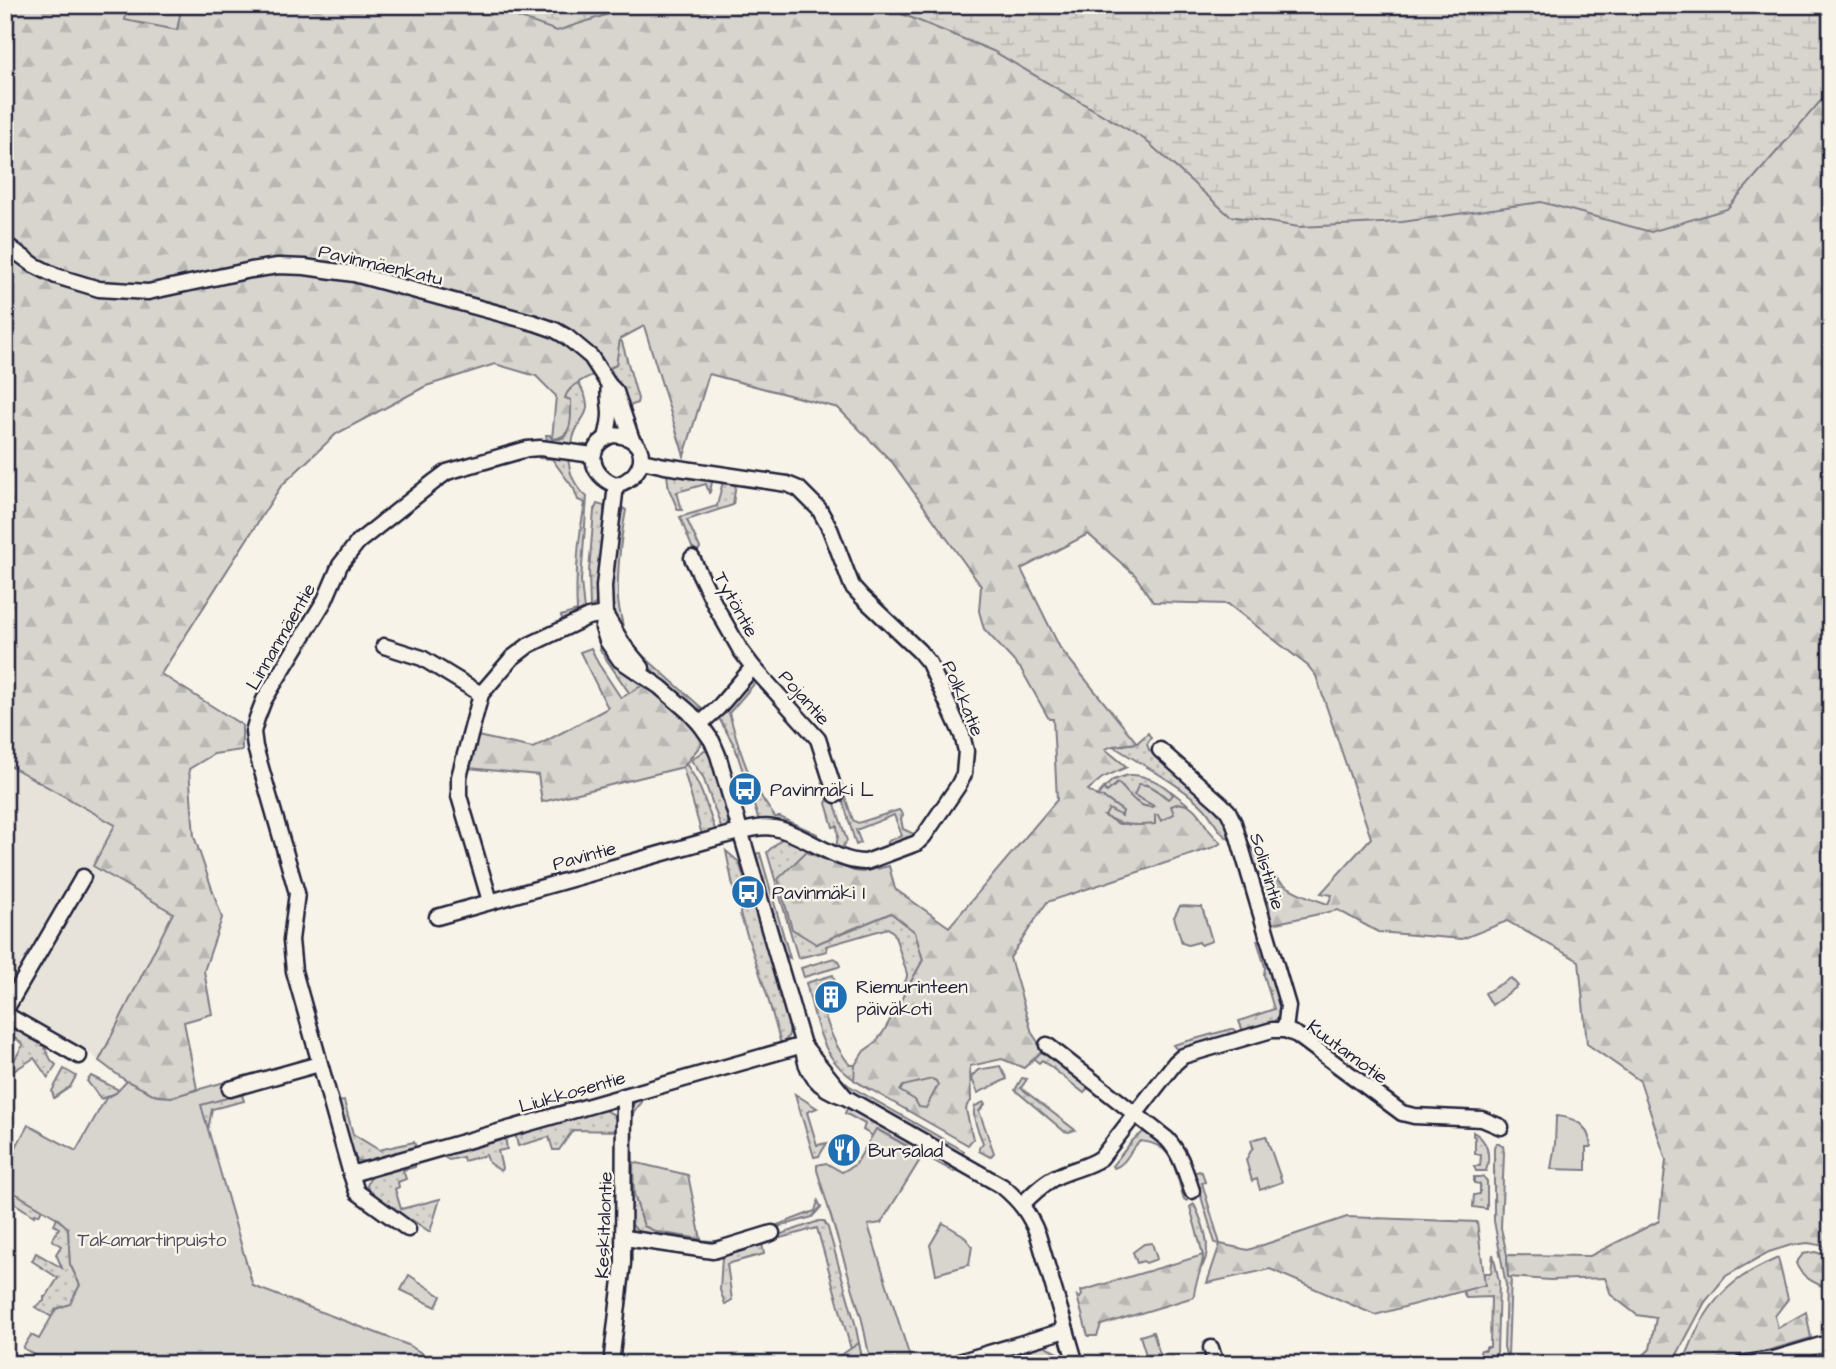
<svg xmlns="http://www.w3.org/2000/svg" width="1836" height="1369" viewBox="0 0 1836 1369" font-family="'Architects Daughter',sans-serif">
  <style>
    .built { fill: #e7e3db }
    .grass { fill: url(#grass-dots); stroke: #7d7c85; stroke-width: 2 }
    .forest { fill: url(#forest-firs); stroke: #7d7c85; stroke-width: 2 }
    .wetland { fill: url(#wetland-marsh); stroke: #7d7c85; stroke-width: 2 }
    .park { fill: #d8d5cf; stroke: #7d7c85; stroke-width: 2 }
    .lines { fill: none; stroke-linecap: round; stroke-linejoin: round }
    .minor-casing { stroke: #22223b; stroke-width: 19 }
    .minor { stroke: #f7f3e8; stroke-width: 14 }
    .labels { text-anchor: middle; stroke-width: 5; stroke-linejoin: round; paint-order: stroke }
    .street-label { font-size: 19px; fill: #22223b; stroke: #f7f3e8 }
    .poi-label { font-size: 19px; fill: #22223b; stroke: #f7f3e8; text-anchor: start }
    .park-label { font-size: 19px; fill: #504f60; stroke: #f7f3e8 }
  </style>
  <defs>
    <pattern id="grass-dots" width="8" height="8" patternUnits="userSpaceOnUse" patternTransform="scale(1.75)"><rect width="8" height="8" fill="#d8d5cf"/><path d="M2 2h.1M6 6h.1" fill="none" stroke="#b9b7b3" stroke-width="1.8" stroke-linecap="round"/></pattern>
    <pattern id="forest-firs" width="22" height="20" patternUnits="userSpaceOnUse" patternTransform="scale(1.75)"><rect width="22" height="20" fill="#d8d5cf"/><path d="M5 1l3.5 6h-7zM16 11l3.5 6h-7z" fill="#b9b7b3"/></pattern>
    <pattern id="wetland-marsh" width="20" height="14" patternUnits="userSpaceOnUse" patternTransform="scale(1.75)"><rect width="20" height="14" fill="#d8d5cf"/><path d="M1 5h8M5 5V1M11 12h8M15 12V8" fill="none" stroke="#b9b7b3"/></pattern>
  </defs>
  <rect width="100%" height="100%" fill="#f7f3e8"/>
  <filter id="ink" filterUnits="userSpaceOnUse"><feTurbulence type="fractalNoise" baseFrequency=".0143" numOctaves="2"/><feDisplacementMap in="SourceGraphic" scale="14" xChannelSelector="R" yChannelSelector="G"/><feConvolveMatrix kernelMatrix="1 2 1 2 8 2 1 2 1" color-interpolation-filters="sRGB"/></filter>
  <g filter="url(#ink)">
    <path class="built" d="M5 763 115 826 93 866 174 914 99 1061 92 1055 5 1005Z"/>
    <g class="grass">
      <path d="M619 339 622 342 638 399 637 403 628 407 622 391 610 368 616 365Z"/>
      <path d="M578 382C600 419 576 412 572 444L547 441 546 435H550L552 439H560L567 435 570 400 565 398 566 393Z"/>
      <path d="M538 453 568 458C570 475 574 485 587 497L581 581 584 611 563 621 561 616 577 611C575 574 578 539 585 503L578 500 574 489 552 459 539 458Z"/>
      <path d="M667 475H682L711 479 712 482 710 492 709 493 706 484 677 492 682 510H678L669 489Z"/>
      <path d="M723 481 736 482 733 505 687 520 700 548 698 551 692 547 680 517 717 506Z"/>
      <path d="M597 504 604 506V528L598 595 597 602 590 609 589 571 594 511Z"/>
      <path d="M623 508 626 510C621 537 617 571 618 598 618 609 623 620 623 630H620C604 592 614 547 623 508Z"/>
      <path d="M627 636 640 653 703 709 695 708C669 686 644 665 623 637Z"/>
      <path d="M604 646 615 665 643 685 630 694 600 650 601 647Z"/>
      <path d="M755 680 782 706 780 708 755 683 729 713C741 755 748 781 775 817H780L817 834 818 839 759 821 735 747 719 718 750 681Z"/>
      <path d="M1148 733 1151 738 1147 744 1149 750 1216 807 1227 822 1232 840C1218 835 1214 819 1204 808 1182 785 1140 764 1113 746L1137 743Z"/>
      <path d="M706 749H709L713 758 730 816 726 828 722 830 703 777 691 760Z"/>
      <path d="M686 764C701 784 707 807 716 832L702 835 683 767Z"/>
      <path d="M1128 775C1144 774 1163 783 1174 795L1172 798 1168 799 1157 790 1147 785 1154 806 1153 807C1137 808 1127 794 1118 783L1110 791H1105L1104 788 1113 780Z"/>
      <path d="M841 794H844L853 820 858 823 899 810 903 815 901 819 903 829 916 835 909 839 889 845 887 843 890 840 902 836 894 815 856 830 861 843 856 845Z"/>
      <path d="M833 798 847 841 841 849 836 847 838 836 837 826 833 827 826 803 828 799Z"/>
      <path d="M784 837 854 868 861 869 862 872 854 871 816 944 891 913 914 929 923 960 904 994 895 988C903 985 907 982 907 974L894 933 888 928 826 946 827 951 798 958 767 852Z"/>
      <path d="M1247 846H1250L1260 860 1270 872C1263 887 1271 895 1268 910Z"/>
      <path d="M726 851 739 862 747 888 739 900 736 901Z"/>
      <path d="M760 853 790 958 784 955 755 854Z"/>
      <path d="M750 897 751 899 755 897 790 1023C790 1033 789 1039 781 1044L767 995 740 914 741 909Z"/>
      <path d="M1257 940 1263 941 1280 1003C1282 1028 1262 1025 1243 1031L1239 1021 1274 1009 1264 975 1265 967Z"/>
      <path d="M834 958 839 961 840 966 838 967 804 977 801 968Z"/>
      <path d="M833 975 835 983 817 988C826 1018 830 1041 850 1065H855L862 1071 868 1089C856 1081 843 1073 834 1061 818 1040 813 1008 806 983Z"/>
      <path d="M5 1022 39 1041 44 1046 51 1060 56 1065 48 1078 34 1058 12 1072 9 1069 23 1045 18 1040 5 1031Z"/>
      <path d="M1231 1029H1234L1236 1033 1187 1048 1179 1052 1173 1045Z"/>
      <path d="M1043 1050 1088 1084V1088L1084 1093 1042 1060 1039 1063 1034 1059Z"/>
      <path d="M64 1069 76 1076 70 1087 54 1098 52 1091Z"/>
      <path d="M831 1069 848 1085 964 1151 962 1157 854 1095 843 1086Z"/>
      <path d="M91 1076 119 1090 116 1093 101 1099 87 1081Z"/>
      <path d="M1022 1078 1027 1079 1021 1088 1075 1130 1069 1132 1064 1131 1015 1090Z"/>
      <path d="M241 1091 244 1101 212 1109 208 1130 189 1106Z"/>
      <path d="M795 1094 817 1108 807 1112 817 1145 827 1143 819 1156 814 1157Z"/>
      <path d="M639 1099 642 1102 633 1113 632 1127 634 1194 644 1226C661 1234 706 1244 725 1240 755 1235 787 1221 815 1211L818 1201 821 1207 812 1217 715 1245 638 1232 631 1223 630 1112 634 1103Z"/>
      <path d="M344 1101 353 1134 379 1150 414 1142 416 1148 370 1161C364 1162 358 1162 354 1157 347 1150 340 1114 337 1102Z"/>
      <path d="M984 1102 985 1104 979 1111 994 1153 990 1157 979 1151V1148L983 1143C979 1132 971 1117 975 1106Z"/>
      <path d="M848 1107 957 1168 954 1172 877 1129 873 1136 863 1130 865 1124 845 1113Z"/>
      <path d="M602 1109 615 1115 618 1131 573 1130 559 1150H553L549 1137 518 1146 515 1133Z"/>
      <path d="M1146 1130 1173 1154 1191 1198 1187 1201 1184 1199C1174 1171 1177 1145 1141 1141 1129 1148 1128 1164 1114 1168L1112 1166 1133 1140Z"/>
      <path d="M1473 1132C1488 1140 1491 1156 1486 1171H1476L1474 1166H1480L1481 1155 1475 1154V1137L1473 1136Z"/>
      <path d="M505 1136 507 1149 498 1151 502 1168 501 1171 489 1163 486 1155 464 1161 463 1157 449 1160 444 1157 443 1154Z"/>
      <path d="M1496 1143H1499L1503 1146 1504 1153 1501 1228 1507 1255 1508 1277H1511L1508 1355 1506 1354 1504 1347 1506 1285 1494 1221V1147Z"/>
      <path d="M414 1162 415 1167 403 1170 406 1179 398 1182 399 1187 395 1189 401 1209 440 1199 430 1232 412 1220 410 1224 369 1194 367 1186 369 1180 377 1173Z"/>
      <path d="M1199 1171 1202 1172 1205 1182 1202 1183 1220 1244 1215 1243 1194 1173Z"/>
      <path d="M1474 1177H1483L1487 1181V1209L1473 1207 1474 1195 1480 1194V1184L1474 1183Z"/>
      <path d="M5 1187 42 1209 39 1215 35 1214 34 1216 5 1197Z"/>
      <path d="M1194 1204C1202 1221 1213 1246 1203 1265L1202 1251 1190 1207Z"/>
      <path d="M57 1218 68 1228 70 1264 80 1285 70 1305 56 1309 52 1317 35 1307 44 1301V1297H46L58 1278 32 1261 36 1253 62 1268 56 1254 61 1246 52 1240 59 1228 54 1225Z"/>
      <path d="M819 1221H824L828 1228 855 1323 863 1364 851 1349 817 1228 773 1240V1237Z"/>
      <path d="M762 1244 764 1254 727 1264 732 1300 725 1304 720 1290 722 1257Z"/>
      <path d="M1493 1254 1499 1281 1497 1352 1494 1358C1487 1357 1483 1361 1480 1352L1481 1350H1486V1347H1490L1491 1297 1466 1298 1461 1287 1484 1282V1273H1491Z"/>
    </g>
    <g class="forest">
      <path d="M5 5H1831V1247L1808 1243 1791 1245 1769 1252 1726 1276 1705 1302 1672 1364H1634L1650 1349 1656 1318 1637 1315 1611 1295 1605 1278 1550 1280 1508 1277 1507 1255 1590 1256 1659 1221 1666 1160 1640 1081 1587 1044 1579 961 1507 921 1462 939 1378 932 1338 910 1272 924C1269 913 1270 911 1269 901 1268 888 1264 885 1270 872 1286 890 1305 896 1328 904L1332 895 1321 893 1371 838 1316 676 1308 666 1228 604 1153 602 1135 575 1088 534 1021 569 1060 648 1137 743 1113 746 1105 749 1127 767 1102 778 1088 790 1097 796 1103 797 1123 811 1122 816H1105L1119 824 1155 823V815C1162 812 1168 807 1175 804 1193 799 1201 819 1209 830 1213 835 1217 839 1221 843L1214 847 1047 902 1010 958 1032 1033 1043 1050 1024 1068 1002 1059 970 1066 971 1101 967 1105 966 1110 973 1139 968 1145 854 1080 855 1065 864 1051 875 1043 884 1031 923 960 915 932 891 913 816 944 792 929 778 879 806 852 854 871 862 872 889 866 895 889 949 927 1057 800 1053 719H1049L1021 669 984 629 979 611 981 586 892 462 838 408 709 374 684 456 644 326 620 339 616 365C601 372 568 382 565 398L571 400C571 417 574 438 552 439L556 396 536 376 495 364 426 386 336 434 281 486 161 674 242 725V750L214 754 189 769 194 836 222 918 204 971 212 1014 184 1022 197 1089C188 1092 178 1097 169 1097 143 1098 119 1075 99 1061L173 913 93 866 115 825 5 763V243L8 236 5 231Z"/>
      <path d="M591 648 598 663 621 698 643 685C670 703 686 716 704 741L683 767 542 802 538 775 469 768 477 736 533 748 608 708 580 652Z"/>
      <path d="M633 1162 688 1175 701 1239 657 1232 644 1226 634 1194Z"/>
      <path d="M1347 1217 1477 1222 1485 1285 1375 1315 1270 1269 1207 1283 1220 1244 1248 1250Z"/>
      <path d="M1815 1252 1831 1257V1290C1817 1284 1801 1278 1796 1263L1803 1254Z"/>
      <path d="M1203 1255C1203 1270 1194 1282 1194 1297L1101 1325 1097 1336H1088L1077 1296 1080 1298 1082 1295 1081 1291Z"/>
      <path d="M1778 1258 1788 1299 1775 1316 1778 1328 1806 1312 1811 1338 1739 1359 1728 1364H1682C1690 1349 1694 1333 1703 1319 1723 1286 1744 1273 1778 1258Z"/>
      <path d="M1044 1343 1047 1347 1060 1354 1063 1364H1035L1026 1348Z"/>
    </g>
    <g class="wetland">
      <path d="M483 5H636L557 31Z"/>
      <path d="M880 5H1831V89L1727 209 1651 232 1541 202 1402 222 1299 227 1230 216 1144 139 993 51Z"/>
    </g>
    <g class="park">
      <path d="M128 5H182L177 30 125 20Z"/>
      <path d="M1118 783C1129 793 1136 808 1153 807L1154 806 1134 795 1139 784C1157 786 1155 791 1168 799L1173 795 1172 792 1190 806 1179 803 1171 806 1174 814 1161 821 1158 815H1155V824C1136 826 1122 826 1105 816L1109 809 1122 816 1123 811 1103 797 1097 796 1104 788 1105 791 1107 792Z"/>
      <path d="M1180 906 1202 907 1212 941 1201 945 1199 942 1188 945 1182 943 1174 917Z"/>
      <path d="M1511 978 1518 986 1492 1005 1485 993Z"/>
      <path d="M1000 1066 1007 1079 978 1093 971 1077 978 1070Z"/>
      <path d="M235 1079 238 1095 201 1105 253 1286 408 1345 440 1364H50L23 1348 31 1335 39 1339 56 1309 70 1304 80 1285 70 1264 68 1228 57 1218 5 1187V1167L28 1125 76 1151 106 1098 116 1093 127 1081 157 1096 172 1097Z"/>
      <path d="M932 1079 936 1081 938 1085 926 1108 919 1107 915 1100 900 1091 903 1086Z"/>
      <path d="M1557 1116C1577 1118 1589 1126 1591 1147H1586V1170L1551 1169 1555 1144 1556 1118Z"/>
      <path d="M876 1129 923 1155 881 1223 868 1225 912 1364H871L862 1320 817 1170V1165L826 1163 842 1172 856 1164Z"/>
      <path d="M1266 1136 1282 1182 1260 1190 1257 1179 1252 1181 1246 1160 1253 1147 1251 1140Z"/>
      <path d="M943 1223 963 1235 972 1246 969 1265 936 1274 930 1245Z"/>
      <path d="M1152 1243 1157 1259 1146 1263 1143 1261 1137 1263 1133 1252 1144 1244Z"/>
      <path d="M409 1275 441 1296 436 1307 401 1290Z"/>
      <path d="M1153 1332 1162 1361 1149 1364 1140 1336Z"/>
      <path d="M859 1343 863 1364H828Z"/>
    </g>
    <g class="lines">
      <g class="minor-casing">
        <g id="minor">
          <path d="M5 244 34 265 56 276 99 289 148 292 251 270 278 266 305 267 354 274 535 323 555 330 567 337 591 357 609 385 616 392 632 440"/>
          <path d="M613 435C651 436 649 476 616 485 589 476 584 445 613 435Z"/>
          <path d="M606 438C608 430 610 422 610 414 610 404 607 395 609 385"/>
          <path d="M616 485 604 586 605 614 603 628 607 641 620 660 660 687 689 712 700 724 712 741 718 755 803 1045C804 1073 819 1089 845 1097L1002 1186C1020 1201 1029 1213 1038 1235L1076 1364"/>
          <path d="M692 558 717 609 741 651 753 667 818 739 836 795"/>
          <path d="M605 614 624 646 642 668"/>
          <path d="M384 646 422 658 481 694"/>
          <path d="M700 724 718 708 753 667"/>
          <path d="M1160 750 1221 804 1228 811 1234 823 1288 1006 1285 1030"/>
          <path d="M490 901 459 796V777L481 694 512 658 529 645 588 617 605 614"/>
          <path d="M437 917 720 837C737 833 757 825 774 828 804 833 835 863 866 862L917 843 924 836 958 786 964 774 966 751 962 735 929 663 919 651 862 597 852 586 830 529 819 509 799 489 787 484 665 466 642 461"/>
          <path d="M5 1011 83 877"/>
          <path d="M5 1014 79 1056"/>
          <path d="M803 1045 845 1097"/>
          <path d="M1047 1045 1167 1139C1181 1154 1185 1171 1192 1191"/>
          <path d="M230 1089 319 1064"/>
          <path d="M351 1174 803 1045"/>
          <path d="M1022 1204C1033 1194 1044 1182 1058 1176 1073 1169 1088 1167 1101 1158L1175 1063 1183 1056 1272 1030H1285L1297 1035 1402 1113 1414 1116 1482 1119 1501 1127"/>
          <path d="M408 1229 357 1192 351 1174 294 971 291 940 297 893 255 747 253 732 257 718 264 700 325 600 340 565 358 542 435 481 447 472 527 449 540 448 593 455"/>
          <path d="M625 1238 713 1251 772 1233"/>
          <path d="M1211 1348 1216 1364"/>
          <path d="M612 1355 623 1263 624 1096"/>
          <path d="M952 1364 1066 1330"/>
          <path d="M1742 1364 1773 1359"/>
          <path d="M1765 1364 1774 1359 1831 1342"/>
        </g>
      </g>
      <use href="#minor" class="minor"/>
    </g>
  </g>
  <defs>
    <g id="bus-disc" transform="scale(1.75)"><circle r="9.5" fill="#1f6fb2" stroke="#f7f3e8"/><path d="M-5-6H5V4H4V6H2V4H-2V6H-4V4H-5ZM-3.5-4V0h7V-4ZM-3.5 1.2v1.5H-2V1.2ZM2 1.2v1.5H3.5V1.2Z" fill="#fff"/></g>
    <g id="building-disc" transform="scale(1.75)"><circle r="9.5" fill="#1f6fb2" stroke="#f7f3e8"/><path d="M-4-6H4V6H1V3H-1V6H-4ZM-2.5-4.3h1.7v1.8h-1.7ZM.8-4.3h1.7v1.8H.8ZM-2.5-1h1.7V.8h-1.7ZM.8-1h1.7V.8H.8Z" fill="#fff"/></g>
    <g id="restaurant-disc" transform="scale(1.75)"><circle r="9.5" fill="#1f6fb2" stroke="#f7f3e8"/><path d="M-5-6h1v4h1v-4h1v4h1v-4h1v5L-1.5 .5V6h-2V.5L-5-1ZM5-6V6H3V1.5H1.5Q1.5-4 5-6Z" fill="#fff"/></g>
  </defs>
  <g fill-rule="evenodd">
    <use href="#bus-disc" x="745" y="789"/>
    <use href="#bus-disc" x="748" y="892"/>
    <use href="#building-disc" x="831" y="997"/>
    <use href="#restaurant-disc" x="844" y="1150"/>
  </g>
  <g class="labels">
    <g class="street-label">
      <text transform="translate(381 264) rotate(13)" y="7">Pavinmäenkatu</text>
      <text transform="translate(737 604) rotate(61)" y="7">Tytöntie</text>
      <text transform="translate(280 636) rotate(-60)" y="7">Linnanmäentie</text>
      <text transform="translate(805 697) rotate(48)" y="7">Pojantie</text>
      <text transform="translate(964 698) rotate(67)" y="7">Polkkatie</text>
      <text transform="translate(584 855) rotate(-15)" y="7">Pavintie</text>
      <text transform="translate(1268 871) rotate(73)" y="7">Solistintie</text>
      <text transform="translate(1348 1051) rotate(36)" y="7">Kuutamotie</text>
      <text transform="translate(572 1091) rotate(-16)" y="7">Liukkosentie</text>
      <text transform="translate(603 1225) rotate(-88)" y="7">Keskitalontie</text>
    </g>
    <g class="poi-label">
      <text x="770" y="796">Pavinmäki L</text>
      <text x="772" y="899">Pavinmäki I</text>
      <text x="856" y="993">Riemurinteen<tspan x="856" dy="22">päiväkoti</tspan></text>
      <text x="868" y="1157">Bursalad</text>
    </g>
    <g class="park-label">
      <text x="152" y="1246">Takamartinpuisto</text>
    </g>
  </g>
  <rect width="1836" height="1369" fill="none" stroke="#f7f3e8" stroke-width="28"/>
  <rect x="14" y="14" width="1808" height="1341" fill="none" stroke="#22223b" stroke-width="2.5" filter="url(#ink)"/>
</svg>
